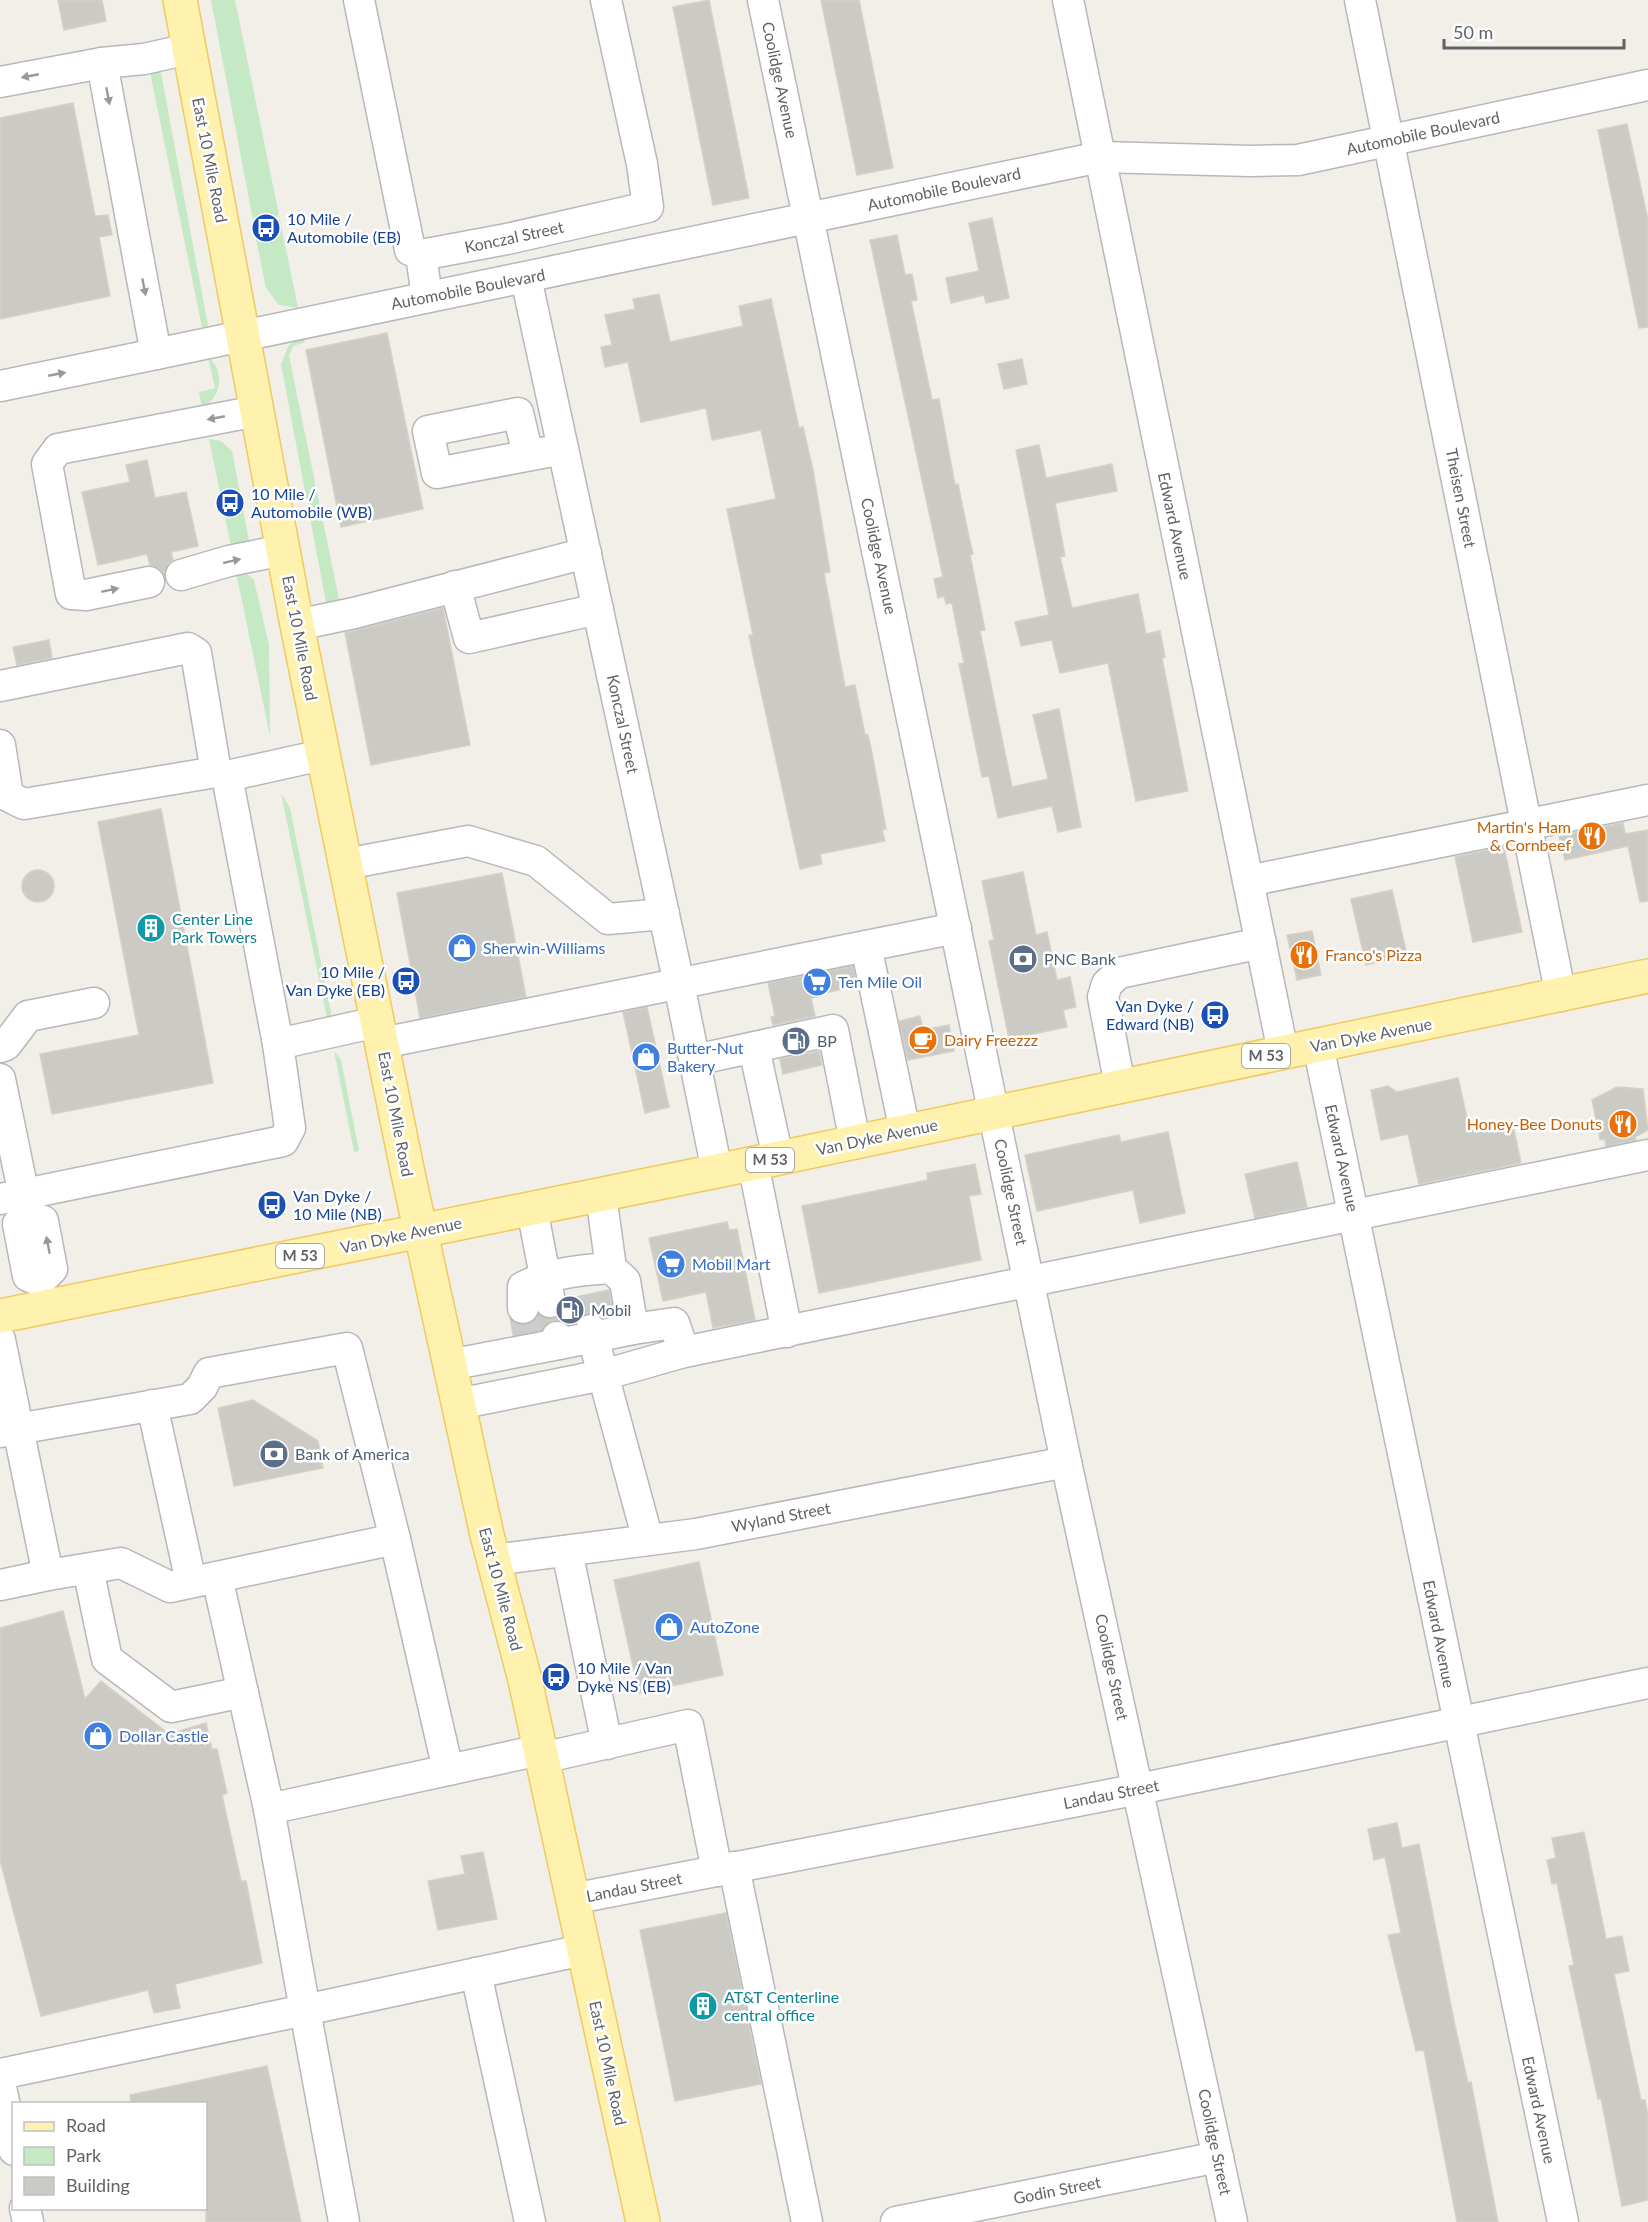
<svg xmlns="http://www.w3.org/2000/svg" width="1648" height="2222" viewBox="0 0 1648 2222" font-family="Lato,sans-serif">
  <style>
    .green { fill: #c5e8c5 }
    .building { fill: #cccac5; stroke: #d6d1c6; stroke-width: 1.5 }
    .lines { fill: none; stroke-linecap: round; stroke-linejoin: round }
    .minor-tunnel { stroke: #ccccc8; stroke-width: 30; stroke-dasharray: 30 15; stroke-linecap: butt }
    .minor-casing { stroke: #b5b8bc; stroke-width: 33 }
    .major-casing { stroke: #f2c960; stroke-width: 36 }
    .minor { stroke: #fff; stroke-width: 30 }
    .major { stroke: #fff2af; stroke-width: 33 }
    .oneway { fill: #979a9d }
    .labels { text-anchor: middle; stroke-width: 5; stroke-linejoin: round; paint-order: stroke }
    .shield { fill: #fff; stroke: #8f9295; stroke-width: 1.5 }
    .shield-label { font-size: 15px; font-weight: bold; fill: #5f6368 }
    .street-label { font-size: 16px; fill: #5f6368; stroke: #fff }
    .transit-label { font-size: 16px; fill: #164399; stroke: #fff; text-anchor: start }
    .food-label { font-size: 16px; fill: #c56008; stroke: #fff; text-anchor: end }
    .culture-label { font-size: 16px; fill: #0d838f; stroke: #fff; text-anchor: start }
    .shop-label { font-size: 16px; fill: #366cbe; stroke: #fff; text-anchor: start }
    .service-label { font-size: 16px; fill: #4e5e75; stroke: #fff; text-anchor: start }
  </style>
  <rect width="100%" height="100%" fill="#f1efe8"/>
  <g class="green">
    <path d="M211 0H235L279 215 253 220Z"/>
    <path d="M158 70 161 73 208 326 202 327 150 72Z"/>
    <path d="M280 220 298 308 279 305 266 288 256 239 275 235 273 221Z"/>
    <path d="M303 336 305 342 293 346 289 356 340 604 327 608 281 364 289 345Z"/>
    <path d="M208 357C225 370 222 399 202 407L199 392 215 388Z"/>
    <path d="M209 439 221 441 232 451 249 541 248 546 232 551Z"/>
    <path d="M236 572 247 574 254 580 269 645 270 736Z"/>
    <path d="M281 793 290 808 331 1013 328 1023Z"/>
    <path d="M334 1051 341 1060 359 1151 354 1152Z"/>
  </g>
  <g class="building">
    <path d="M58 0H102L106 21 64 30Z"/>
    <path d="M709 0 749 198 713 205 673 7Z"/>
    <path d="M821 0H859L893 168 857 175Z"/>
    <path d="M73 103 95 216 108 215 112 235 99 237 110 296 0 319V118Z"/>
    <path d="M1627 124 1648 220V327L1639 328 1598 130Z"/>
    <path d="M992 218 1009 298 986 303 984 295 951 303 946 278 979 271 969 223Z"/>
    <path d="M897 235 905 275 912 274 917 300 911 301 932 400 939 399 955 485 958 484 967 528 973 554 970 555 985 630 980 631 982 641 1012 787 1048 779 1033 715 1059 709 1081 827 1058 832 1052 806 998 818 989 776 982 777 959 664 964 663 952 603 946 604 944 596 938 598 934 579 943 577 870 240Z"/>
    <path d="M659 294 670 342 743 326 739 306 771 299 799 428 803 427 813 470 830 572 824 573 845 687 855 685 865 735H868L872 753 886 829 882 830 885 841 820 854 822 864 800 869 753 655 749 635H753L727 509 776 499 761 430 712 440 706 408 641 422 628 362 605 367 601 347 612 345 605 315 635 309 633 299Z"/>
    <path d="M387 333 423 509 341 527 306 350Z"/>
    <path d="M1022 359 1027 384 1004 389 998 364Z"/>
    <path d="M1039 445 1046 478 1112 464 1117 491 1055 503 1065 556 1060 557 1072 608 1138 594 1146 634 1160 631 1165 657 1162 658 1188 791 1136 801 1108 663 1060 673 1052 640 1021 646 1015 622 1049 615 1016 450Z"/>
    <path d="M147 460 155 498 186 492 198 546 171 552 173 560 168 564 164 575 161 570 150 565 147 554 98 565 82 492 130 482 126 465Z"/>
    <path d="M443 608 470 745 371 765 345 633Z"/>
    <path d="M49 640 52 658 17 665 13 647Z"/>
    <path d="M161 809 213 1083 52 1114 40 1054 139 1035 98 822Z"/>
    <path d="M1623 823 1625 834 1648 830V901L1640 902 1628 846 1565 860 1559 836Z"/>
    <path d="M1504 847 1522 932 1473 942 1455 857Z"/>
    <circle cx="38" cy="886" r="16"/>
    <path d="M1023 872 1036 935 1047 932 1057 980 1070 977 1076 1007 1063 1010 1067 1027 1009 1039 989 941 994 940 982 881Z"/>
    <path d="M502 873 526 997 420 1018 397 893Z"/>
    <path d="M1392 890 1407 955 1366 965 1351 899Z"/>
    <path d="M1312 931 1321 975 1297 980 1287 935Z"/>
    <path d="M853 966 857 986 820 994 821 996 811 998 815 1016 773 1025 771 1017 775 1016 768 983Z"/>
    <path d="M647 1007 669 1107 645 1113 623 1012Z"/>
    <path d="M920 1016 923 1030 949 1025 954 1051 908 1060 899 1021Z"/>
    <path d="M819 1051 822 1065 783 1074 780 1059Z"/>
    <path d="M1458 1078 1470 1131 1512 1121 1521 1163 1419 1184 1408 1134 1381 1140 1371 1090 1388 1086 1397 1092Z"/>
    <path d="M1617 1087 1643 1089 1648 1130 1635 1137 1636 1140 1606 1146 1605 1140 1600 1139 1592 1100Z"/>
    <path d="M1168 1132 1185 1213 1140 1223 1133 1190 1037 1211 1025 1155 1119 1135 1121 1142Z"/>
    <path d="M1297 1162 1307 1207 1255 1218 1245 1174Z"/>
    <path d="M975 1164 981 1194 969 1196 981 1260 819 1293 802 1206 928 1180 927 1173Z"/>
    <path d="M727 1222 729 1230 737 1229 755 1320 713 1328 706 1292 663 1301 649 1238Z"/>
    <path d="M609 1290 613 1315 603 1318 587 1313 576 1323 569 1324 553 1320 542 1330 522 1334 520 1324 531 1323 539 1314 553 1319 561 1315 566 1308 567 1299Z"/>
    <path d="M253 1400 318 1441 323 1468 234 1486 218 1408Z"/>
    <path d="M699 1562 723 1675 639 1693 614 1580Z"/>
    <path d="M63 1611 85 1699 101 1681 169 1734 206 1723 212 1749H217L227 1793 222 1795 241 1881H246L262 1963 175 1984 180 2008 154 2013 148 1990 41 2016 0 1860V1628Z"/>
    <path d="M1397 1823 1402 1848 1419 1844 1455 2026 1468 2083 1471 2082 1498 2222H1457L1424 2050 1416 2051 1388 1935 1401 1933 1385 1857 1374 1860 1368 1829Z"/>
    <path d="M1584 1832 1606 1939 1622 1936 1629 1971 1614 1974 1641 2100H1645L1648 2116V2200L1622 2206 1601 2098 1598 2099 1569 1966 1574 1965 1557 1883 1552 1884 1547 1860 1556 1858 1552 1838Z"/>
    <path d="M483 1852 497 1919 438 1930 428 1881 465 1874 461 1856Z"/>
    <path d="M726 1913 761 2084 675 2101 640 1930Z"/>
    <path d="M267 2066 301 2222H206V2103H131L130 2095Z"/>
  </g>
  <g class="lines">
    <g class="minor-tunnel">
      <path d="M585 1295 591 1330"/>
      <path d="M523 1308 529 1342"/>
    </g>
    <g class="minor-casing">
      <g id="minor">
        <path d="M359 0 410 250 421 255"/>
        <path d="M763 0 1066 1462 1232 2222"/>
        <path d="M1068 0 1283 1052"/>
        <path d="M1360 0 1561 996"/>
        <path d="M189 49 144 59 102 63 156 354 1100 157 1250 161 1298 160 1648 85"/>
        <path d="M0 82 102 63"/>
        <path d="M526 278 679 984 717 1171"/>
        <path d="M427 297 421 255 507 239 648 207 642 164 606 0"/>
        <path d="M0 386 156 354"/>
        <path d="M528 455 518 413 428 431 437 473 563 449"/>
        <path d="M181 575 229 561 283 550"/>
        <path d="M149 582 86 595 71 594 47 464 58 449 257 411"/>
        <path d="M455 586 469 638 598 609"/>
        <path d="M297 625 354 613 586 553"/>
        <path d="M0 686 188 648 196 653 216 772 227 776 278 1044 290 1128 283 1141 0 1199"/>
        <path d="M0 745 8 796 24 804 216 772"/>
        <path d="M227 776 322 755"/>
        <path d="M346 864 468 841 536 861 608 919 664 914"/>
        <path d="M1248 881 1648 800"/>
        <path d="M866 946 905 1131"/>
        <path d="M382 1043 956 928"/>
        <path d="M278 1044 377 1022"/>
        <path d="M1318 1045 1563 2222"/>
        <path d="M0 1047 6 1045 28 1016 94 1003"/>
        <path d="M754 1048 778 1158"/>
        <path d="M695 1060 833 1030 855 1142"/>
        <path d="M0 1079 28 1215"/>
        <path d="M1120 1086 1103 997 1107 984 1119 973 1261 943"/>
        <path d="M753 1163 787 1332"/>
        <path d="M532 1209 550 1302"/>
        <path d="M28 1215 43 1221 52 1269 40 1281"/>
        <path d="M28 1215 18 1224 28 1276 40 1281"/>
        <path d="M523 1308V1287C551 1273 579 1270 611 1268"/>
        <path d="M633 1329 674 1323 684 1352"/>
        <path d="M591 1330 648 1540"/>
        <path d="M0 1340 48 1575 121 1563 170 1587 395 1539 448 1770"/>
        <path d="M559 1344 633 1329 625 1281 611 1268 601 1195"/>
        <path d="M449 1365 559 1344 557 1337"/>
        <path d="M458 1404 603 1375 684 1352 1648 1155"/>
        <path d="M152 1405 191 1582"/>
        <path d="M0 1432 190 1399 202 1387 209 1373 347 1348 395 1539"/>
        <path d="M567 1551 607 1744"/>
        <path d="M493 1560 696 1534 1066 1462"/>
        <path d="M88 1569 107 1659 171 1707 243 1692"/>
        <path d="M217 1577 269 1809"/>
        <path d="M0 1585 48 1575"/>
        <path d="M540 1750 269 1809 305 2010 583 1950"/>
        <path d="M542 1758 688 1725 717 1871"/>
        <path d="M734 1867 807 2222"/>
        <path d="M572 1899 1139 1789 1648 1683"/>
        <path d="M476 1973 530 2222"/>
        <path d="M0 2074 305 2010 344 2222"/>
        <path d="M0 2082 14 2150"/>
        <path d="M25 2208 28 2222"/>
        <path d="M896 2222 1218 2157"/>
      </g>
    </g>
    <g class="major-casing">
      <g id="major">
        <path d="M180 0 297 625 407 1169 487 1535 525 1680 643 2222"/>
        <path d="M0 1316 717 1171 1648 976"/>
      </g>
    </g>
    <use href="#minor" class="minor"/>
    <use href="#major" class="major"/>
  </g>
  <defs><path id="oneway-solid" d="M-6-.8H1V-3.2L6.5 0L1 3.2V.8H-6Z" transform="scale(1.5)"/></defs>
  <g class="oneway">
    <use href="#oneway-solid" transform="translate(30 76) rotate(169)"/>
    <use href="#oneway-solid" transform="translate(108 96) rotate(79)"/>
    <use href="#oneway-solid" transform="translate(144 287) rotate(79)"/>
    <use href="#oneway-solid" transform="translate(57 374) rotate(-11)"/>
    <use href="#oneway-solid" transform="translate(216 418) rotate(169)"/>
    <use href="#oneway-solid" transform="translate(232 561) rotate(-13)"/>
    <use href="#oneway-solid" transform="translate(110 590) rotate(-12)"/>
    <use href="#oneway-solid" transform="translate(48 1245) rotate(-101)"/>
  </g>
  <defs>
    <g id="bus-disc" transform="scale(1.5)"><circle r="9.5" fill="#1a4fb4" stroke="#fff"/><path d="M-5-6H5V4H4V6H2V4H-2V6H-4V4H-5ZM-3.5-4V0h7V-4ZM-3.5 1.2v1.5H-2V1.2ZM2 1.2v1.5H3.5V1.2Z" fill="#fff"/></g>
    <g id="restaurant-disc" transform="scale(1.5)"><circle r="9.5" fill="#e8710a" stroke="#fff"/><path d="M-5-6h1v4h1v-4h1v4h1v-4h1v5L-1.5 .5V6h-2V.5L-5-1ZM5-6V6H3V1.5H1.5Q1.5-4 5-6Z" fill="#fff"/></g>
    <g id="building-disc" transform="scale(1.5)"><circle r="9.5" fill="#0f9aa8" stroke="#fff"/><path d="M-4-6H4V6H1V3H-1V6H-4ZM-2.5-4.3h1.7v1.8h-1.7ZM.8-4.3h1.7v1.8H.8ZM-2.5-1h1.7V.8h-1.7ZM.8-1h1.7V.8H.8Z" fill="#fff"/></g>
    <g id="shop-disc" transform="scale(1.5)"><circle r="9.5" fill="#3f7fe0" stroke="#fff"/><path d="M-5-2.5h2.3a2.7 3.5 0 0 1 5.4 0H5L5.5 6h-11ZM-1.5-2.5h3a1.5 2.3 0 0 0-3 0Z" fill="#fff"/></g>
    <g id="bank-disc" transform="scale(1.5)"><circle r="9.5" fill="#5c6f8a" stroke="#fff"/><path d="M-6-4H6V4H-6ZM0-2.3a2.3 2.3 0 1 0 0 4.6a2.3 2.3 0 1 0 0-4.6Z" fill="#fff"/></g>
    <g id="supermarket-disc" transform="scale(1.5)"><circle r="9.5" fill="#3f7fe0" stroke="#fff"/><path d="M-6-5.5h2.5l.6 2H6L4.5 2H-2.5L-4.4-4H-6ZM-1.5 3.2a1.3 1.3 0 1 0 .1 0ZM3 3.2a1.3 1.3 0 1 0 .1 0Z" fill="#fff"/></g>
    <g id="cafe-disc" transform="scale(1.5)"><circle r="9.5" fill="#e8710a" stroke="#fff"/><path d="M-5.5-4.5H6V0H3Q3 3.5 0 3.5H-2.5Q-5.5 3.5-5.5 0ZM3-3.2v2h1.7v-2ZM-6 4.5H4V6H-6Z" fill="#fff"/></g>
    <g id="fuel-disc" transform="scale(1.5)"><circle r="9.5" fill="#5c6f8a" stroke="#fff"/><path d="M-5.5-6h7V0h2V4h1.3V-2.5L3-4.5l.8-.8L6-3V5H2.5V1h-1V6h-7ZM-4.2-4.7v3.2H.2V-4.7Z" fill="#fff"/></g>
  </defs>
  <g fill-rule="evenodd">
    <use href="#bus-disc" x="266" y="228"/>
    <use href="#bus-disc" x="230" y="503"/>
    <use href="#restaurant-disc" x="1592" y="836"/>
    <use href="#building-disc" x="151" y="928"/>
    <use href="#shop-disc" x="462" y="948"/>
    <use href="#restaurant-disc" x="1304" y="955"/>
    <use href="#bank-disc" x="1023" y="959"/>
    <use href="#bus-disc" x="406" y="981"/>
    <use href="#supermarket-disc" x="817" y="982"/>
    <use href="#bus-disc" x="1215" y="1015"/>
    <use href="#cafe-disc" x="923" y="1040"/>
    <use href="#fuel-disc" x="796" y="1041"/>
    <use href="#shop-disc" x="646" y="1057"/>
    <use href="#restaurant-disc" x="1623" y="1124"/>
    <use href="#bus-disc" x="272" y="1205"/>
    <use href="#supermarket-disc" x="671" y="1264"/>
    <use href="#fuel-disc" x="570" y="1310"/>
    <use href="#bank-disc" x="274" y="1454"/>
    <use href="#shop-disc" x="669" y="1627"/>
    <use href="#bus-disc" x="556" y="1677"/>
    <use href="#shop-disc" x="98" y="1736"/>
    <use href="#building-disc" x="703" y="2006"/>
  </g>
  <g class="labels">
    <g class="shield">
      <rect x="1242" y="1044" width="48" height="24" rx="4.5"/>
      <rect x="746" y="1148" width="48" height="24" rx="4.5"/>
      <rect x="276" y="1244" width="48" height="24" rx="4.5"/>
    </g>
    <g class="shield-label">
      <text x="1266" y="1061">M 53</text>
      <text x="770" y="1165">M 53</text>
      <text x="300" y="1261">M 53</text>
    </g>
    <g class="street-label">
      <text transform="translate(780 80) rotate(78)" y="6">Coolidge Avenue</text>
      <text transform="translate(1423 133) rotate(-12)" y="6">Automobile Boulevard</text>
      <text transform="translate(210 160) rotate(79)" y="6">East 10 Mile Road</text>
      <text transform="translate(944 189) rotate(-12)" y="6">Automobile Boulevard</text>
      <text transform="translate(514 237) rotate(-12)" y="6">Konczal Street</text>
      <text transform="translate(468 289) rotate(-11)" y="6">Automobile Boulevard</text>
      <text transform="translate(1461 498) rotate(79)" y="6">Theisen Street</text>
      <text transform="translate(1175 526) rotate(78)" y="6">Edward Avenue</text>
      <text transform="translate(879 556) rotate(78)" y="6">Coolidge Avenue</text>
      <text transform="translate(300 638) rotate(79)" y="6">East 10 Mile Road</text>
      <text transform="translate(623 724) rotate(78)" y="6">Konczal Street</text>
      <text transform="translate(1371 1035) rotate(-11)" y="6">Van Dyke Avenue</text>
      <text transform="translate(396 1114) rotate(79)" y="6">East 10 Mile Road</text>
      <text transform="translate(877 1137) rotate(-12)" y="6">Van Dyke Avenue</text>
      <text transform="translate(1342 1158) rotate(78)" y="6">Edward Avenue</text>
      <text transform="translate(1011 1192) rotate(78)" y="6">Coolidge Street</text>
      <text transform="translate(401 1235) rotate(-12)" y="6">Van Dyke Avenue</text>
      <text transform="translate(781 1517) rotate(-11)" y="6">Wyland Street</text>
      <text transform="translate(501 1589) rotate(75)" y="6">East 10 Mile Road</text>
      <text transform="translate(1439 1634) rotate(79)" y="6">Edward Avenue</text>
      <text transform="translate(1112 1667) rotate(78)" y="6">Coolidge Street</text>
      <text transform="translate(1111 1794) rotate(-11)" y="6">Landau Street</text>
      <text transform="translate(634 1887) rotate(-11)" y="6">Landau Street</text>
      <text transform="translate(608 2063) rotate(78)" y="6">East 10 Mile Road</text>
      <text transform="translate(1539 2110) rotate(78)" y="6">Edward Avenue</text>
      <text transform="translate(1215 2142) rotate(78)" y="6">Coolidge Street</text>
      <text transform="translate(1057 2190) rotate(-11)" y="6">Godin Street</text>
    </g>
    <g class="transit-label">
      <text x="287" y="225">10 Mile /<tspan x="287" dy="18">Automobile (EB)</tspan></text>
      <text x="251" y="500">10 Mile /<tspan x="251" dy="18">Automobile (WB)</tspan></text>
      <text x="385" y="978" text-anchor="end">10 Mile /<tspan x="385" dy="18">Van Dyke (EB)</tspan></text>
      <text x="1194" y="1012" text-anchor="end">Van Dyke /<tspan x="1194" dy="18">Edward (NB)</tspan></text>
      <text x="293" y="1202">Van Dyke /<tspan x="293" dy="18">10 Mile (NB)</tspan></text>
      <text x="577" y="1674">10 Mile / Van<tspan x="577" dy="18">Dyke NS (EB)</tspan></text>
    </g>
    <g class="food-label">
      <text x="1571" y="833">Martin's Ham<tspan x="1571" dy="18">&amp; Cornbeef</tspan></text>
      <text x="1325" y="961" text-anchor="start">Franco's Pizza</text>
      <text x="944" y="1046" text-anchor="start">Dairy Freezzz</text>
      <text x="1602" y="1130">Honey-Bee Donuts</text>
    </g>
    <g class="culture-label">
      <text x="172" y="925">Center Line<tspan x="172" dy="18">Park Towers</tspan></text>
      <text x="724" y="2003">AT&amp;T Centerline<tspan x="724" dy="18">central office</tspan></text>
    </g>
    <g class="shop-label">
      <text x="483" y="954">Sherwin-Williams</text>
      <text x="838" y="988">Ten Mile Oil</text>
      <text x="667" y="1054">Butter-Nut<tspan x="667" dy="18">Bakery</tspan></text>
      <text x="692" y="1270">Mobil Mart</text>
      <text x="690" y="1633">AutoZone</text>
      <text x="119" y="1742">Dollar Castle</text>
    </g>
    <g class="service-label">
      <text x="1044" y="965">PNC Bank</text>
      <text x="817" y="1047">BP</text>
      <text x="591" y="1316">Mobil</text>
      <text x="295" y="1460">Bank of America</text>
    </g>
  </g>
  <rect x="12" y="2102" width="195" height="108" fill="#ffffff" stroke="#bfc1c3" stroke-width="1.5"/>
  <rect x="24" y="2122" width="30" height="9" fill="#fff2af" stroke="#bfc1c3" stroke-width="1.5"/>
  <text x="66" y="2132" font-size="18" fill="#5f6368">Road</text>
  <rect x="24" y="2147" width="30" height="18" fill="#c5e8c5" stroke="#bfc1c3" stroke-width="1.5"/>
  <text x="66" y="2162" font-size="18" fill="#5f6368">Park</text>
  <rect x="24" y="2177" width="30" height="18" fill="#cccac5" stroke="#bfc1c3" stroke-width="1.5"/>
  <text x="66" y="2192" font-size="18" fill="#5f6368">Building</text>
  <path d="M1444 39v9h180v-9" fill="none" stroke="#5f6368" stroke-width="3"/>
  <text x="1453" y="39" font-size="18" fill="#5f6368" stroke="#ffffff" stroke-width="4.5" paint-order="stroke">50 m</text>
</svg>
